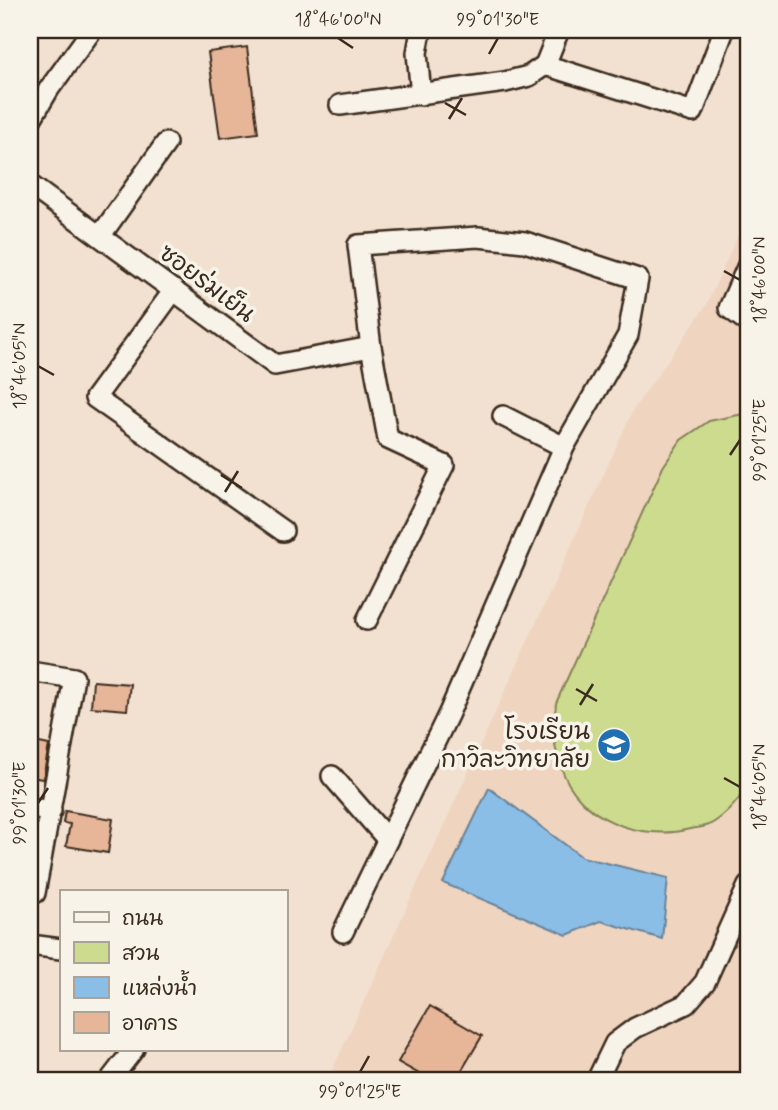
<svg xmlns="http://www.w3.org/2000/svg" width="778" height="1110" viewBox="0 0 778 1110" font-family="Mynerve,'Playpen Sans Thai',sans-serif">
  <style>
    .built { fill: #efd4bf }
    .green { fill: #ccdb8e; stroke: #848256; stroke-width: 2 }
    .water { fill: #8abee7; stroke: #6a8397; stroke-width: 2 }
    .building { fill: #e7b698; stroke: #3b2a1e; stroke-width: 2 }
    .lines { fill: none; stroke-linecap: round; stroke-linejoin: round }
    .minor-casing { stroke: #3b2a1e; stroke-width: 24 }
    .minor { stroke: #f7f3e8; stroke-width: 19 }
    .ticks { fill: none; stroke: #3b2a1e; stroke-width: 2.5 }
    .labels { text-anchor: middle; stroke-width: 7; stroke-linejoin: round; paint-order: stroke }
    .street-label { font-size: 24px; fill: #3b2a1e; stroke: #f7f3e8 }
    .poi-label { font-size: 24px; fill: #3b2a1e; stroke: #f7f3e8; text-anchor: end }
    .neatline { fill: none; stroke: #3b2a1e; stroke-width: 2.5 }
    .ticks-label { font-size: 18px; text-anchor: middle; fill: #3b2a1e }
  </style>
  <rect width="100%" height="100%" fill="#f2e1d0"/>
  <filter id="ink" filterUnits="userSpaceOnUse"><feTurbulence type="fractalNoise" baseFrequency=".0143" numOctaves="2"/><feDisplacementMap in="SourceGraphic" scale="14" xChannelSelector="R" yChannelSelector="G"/><feConvolveMatrix kernelMatrix="1 2 1 2 8 2 1 2 1" color-interpolation-filters="sRGB"/></filter>
  <g filter="url(#ink)">
    <path class="built" d="M748 213V1080H328L633 410 706 306Z"/>
    <path class="green" d="M748 413V786C738 801 727 815 711 824 705 827 697 828 690 829 640 842 578 819 561 767 552 744 554 727 556 703L663 467 681 440 709 421Z"/>
    <path class="water" d="M489 788 582 857 668 878 662 939 601 921 567 935 443 883Z"/>
    <g class="building">
      <path d="M247 47 258 133 220 138 208 52Z"/>
      <path d="M93 681 130 684 127 710 91 707Z"/>
      <path d="M30 741 49 745 43 779 30 777Z"/>
      <path d="M65 811 113 819 108 853 66 846 70 824 63 823Z"/>
      <path d="M30 834 35 835 30 867Z"/>
      <path d="M430 1006 482 1036 456 1080H430L398 1062Z"/>
    </g>
    <g class="lines">
      <g class="minor-casing">
        <g id="minor">
          <path d="M421 30 417 53 421 95"/>
          <path d="M545 65 559 30"/>
          <path d="M340 105 505 82 529 76 545 65 693 112 724 30"/>
          <path d="M30 121 49 89 92 30"/>
          <path d="M30 185 275 365 371 347"/>
          <path d="M101 235 166 143"/>
          <path d="M748 265 729 308 748 322"/>
          <path d="M174 290 95 398 283 531"/>
          <path d="M503 416 564 447"/>
          <path d="M30 671 74 678 35 893"/>
          <path d="M332 776 387 839"/>
          <path d="M30 808 51 811"/>
          <path d="M343 932 449 713 564 447 628 335 638 279 525 242 478 237 358 245 371 347 388 439 444 465 367 620"/>
          <path d="M30 945 61 949"/>
          <path d="M110 1080 134 1049"/>
          <path d="M597 1080 615 1043 635 1028 686 1004 705 982 748 886"/>
        </g>
      </g>
      <use href="#minor" class="minor"/>
    </g>
  </g>
  <path class="ticks" d="M338 38 353 48M489 54 498 38M445 103 466 115M449 119 462 98M724 271 740 280M38 366 54 375M730 455 740 440M221 475 242 488M225 492 238 471M576 689 597 701M580 705 593 684M724 778 740 787M38 803 48 788M360 1072 369 1056"/>
  <defs>
    <g id="school-disc" transform="scale(1.75)"><circle r="9.5" fill="#1f6fb2" stroke="#f7f3e8"/><path d="M0-5L7-2L0 1L-7-2ZM-4 1L0 2.5L4 1V4Q0 6-4 4Z" fill="#fff"/></g>
  </defs>
  <g fill-rule="evenodd">
    <use href="#school-disc" x="614" y="745"/>
  </g>
  <g class="labels">
    <g class="street-label">
      <text transform="translate(207 283) rotate(37)" y="8">ซอยร่มเย็น</text>
    </g>
    <g class="poi-label">
      <text x="590" y="739">โรงเรียน<tspan x="590" dy="28">กาวิละวิทยาลัย</tspan></text>
    </g>
  </g>
  <rect width="778" height="1110" fill="none" stroke="#f7f3e8" stroke-width="77"/>
  <rect x="60" y="890" width="228" height="161" fill="#f7f3e8" stroke="#aca397" stroke-width="2"/>
  <rect x="74" y="912" width="35" height="10" fill="#f7f3e8" stroke="#aca397" stroke-width="2"/>
  <text x="122" y="925" font-size="21" fill="#3b2a1e">ถนน</text>
  <rect x="74" y="942" width="35" height="21" fill="#ccdb8e" stroke="#aca397" stroke-width="2"/>
  <text x="122" y="960" font-size="21" fill="#3b2a1e">สวน</text>
  <rect x="74" y="977" width="35" height="21" fill="#8abee7" stroke="#aca397" stroke-width="2"/>
  <text x="122" y="995" font-size="21" fill="#3b2a1e">แหล่งน้ำ</text>
  <rect x="74" y="1012" width="35" height="21" fill="#e7b698" stroke="#aca397" stroke-width="2"/>
  <text x="122" y="1030" font-size="21" fill="#3b2a1e">อาคาร</text>
  <rect x="38" y="38" width="702" height="1034" class="neatline"/>
  <g class="ticks-label">
    <text x="338" y="25">18°46'00"N</text>
    <text x="498" y="25">99°01'30"E</text>
    <text transform="translate(759 280) rotate(-90)" y="6">18°46'00"N</text>
    <text transform="translate(19 366) rotate(-90)" y="6">18°46'05"N</text>
    <text transform="translate(759 440) rotate(-90)" y="6">99°01'25"E</text>
    <text transform="translate(759 787) rotate(-90)" y="6">18°46'05"N</text>
    <text transform="translate(19 803) rotate(-90)" y="6">99°01'30"E</text>
    <text x="360" y="1097">99°01'25"E</text>
  </g>
</svg>
